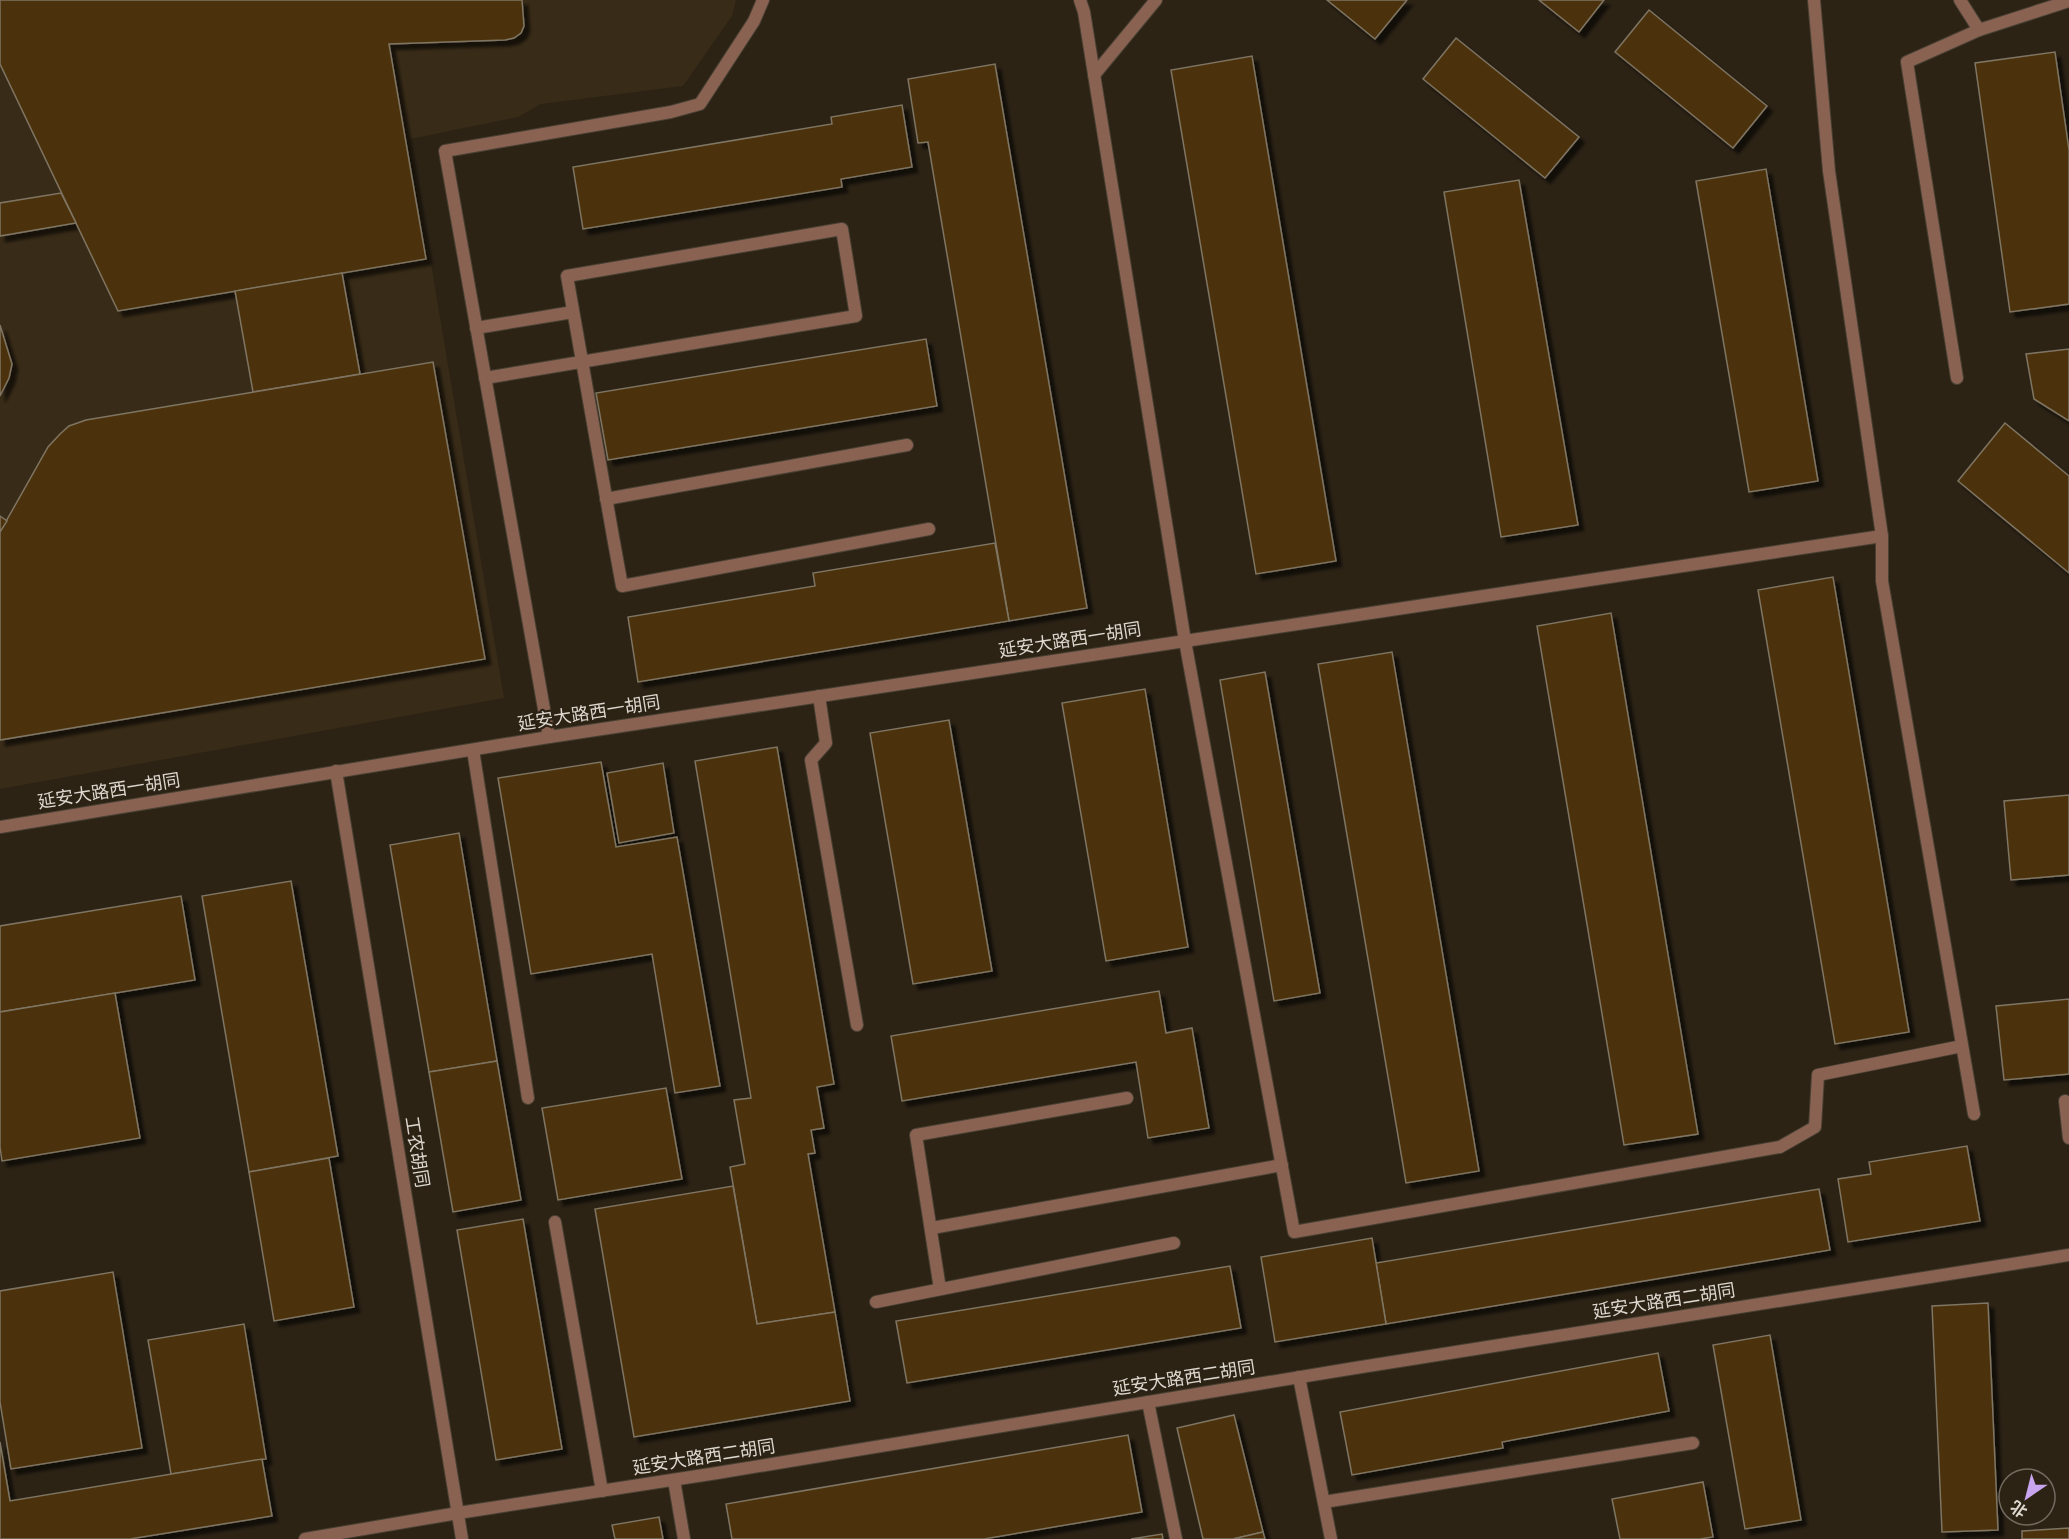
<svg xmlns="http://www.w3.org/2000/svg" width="2069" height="1539" viewBox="0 0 2069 1539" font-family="'Roboto Condensed','Noto Sans SC',sans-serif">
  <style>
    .built { fill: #382b17 }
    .building { fill: #4c3308; stroke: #7f7464; stroke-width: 1.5; filter: url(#shadow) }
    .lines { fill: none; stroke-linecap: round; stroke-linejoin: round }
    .lane-casing { stroke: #484033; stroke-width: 14 }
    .street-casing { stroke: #484033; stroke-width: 14 }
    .lane { stroke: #896252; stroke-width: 12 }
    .street { stroke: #896252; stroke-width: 12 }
    .labels { text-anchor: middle; stroke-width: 4.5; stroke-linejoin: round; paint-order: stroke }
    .street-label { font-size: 18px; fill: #ddd7ce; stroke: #2c2315 }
  </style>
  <defs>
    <filter id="shadow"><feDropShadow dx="5.5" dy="5.5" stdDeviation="1.5" flood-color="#0009"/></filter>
  </defs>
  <rect width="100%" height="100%" fill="#2c2315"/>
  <path class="built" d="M0 0H736L732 16 683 86 541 104 518 117 410 139 504 698 0 789Z"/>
  <g class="building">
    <path d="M0 0H522L524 26 521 33 514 38 505 40 389 44 426 259 118 311 0 64Z"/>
    <path d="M1327 0H1407L1375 39Z"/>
    <path d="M1539 0H1604L1579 32Z"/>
    <path d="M1649 10 1767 106 1733 148 1615 52Z"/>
    <path d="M1456 38 1579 137 1545 178 1423 79Z"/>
    <path d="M2055 52 2069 150V304L2010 312 1975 63Z"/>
    <path d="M1252 56 1336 561 1256 574 1171 70Z"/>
    <path d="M995 64 1087 608 1009 621 928 142 918 143 908 79Z"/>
    <path d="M902 105 912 167 841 179 842 187 583 229 573 167 832 124 831 117Z"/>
    <path d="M1766 169 1818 481 1749 492 1696 181Z"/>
    <path d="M1519 180 1578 525 1501 537 1444 192Z"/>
    <path d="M61 193 76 223 0 236V203Z"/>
    <path d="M342 273 360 374 253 392 235 291Z"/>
    <path d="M0 325 12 364 9 378 0 396Z"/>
    <path d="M926 339 937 406 608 460 596 393Z"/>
    <path d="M2069 349V421L2034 399 2026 354Z"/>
    <path d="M433 362 485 659 0 740V532L48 447 60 434 69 426 86 420Z"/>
    <path d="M2005 423 2069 476V573L1958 481Z"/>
    <path d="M0 516 7 521 0 532Z"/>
    <path d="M995 543 1009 621 638 682 628 617 815 586 813 573Z"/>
    <path d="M1833 577 1909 1032 1835 1044 1758 590Z"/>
    <path d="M1611 613 1698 1134 1624 1145 1537 626Z"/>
    <path d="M1392 652 1479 1171 1406 1183 1318 664Z"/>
    <path d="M1265 672 1320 993 1274 1001 1220 680Z"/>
    <path d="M1145 689 1188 947 1106 961 1062 703Z"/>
    <path d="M949 720 992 971 913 984 870 733Z"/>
    <path d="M777 747 834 1084 817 1087 824 1128 811 1130 815 1153 808 1154 835 1312 757 1324 730 1167 745 1164 734 1100 751 1098 695 761Z"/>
    <path d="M601 762 616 847 677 837 720 1086 675 1093 652 954 531 974 498 778Z"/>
    <path d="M663 763 674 833 619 843 607 773Z"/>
    <path d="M2069 795V875L2011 880 2004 801Z"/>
    <path d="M459 833 497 1061 429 1072 390 845Z"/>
    <path d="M291 881 338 1156 249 1172 202 896Z"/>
    <path d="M181 896 195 980 0 1012V926Z"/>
    <path d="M1159 991 1166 1033 1192 1028 1209 1128 1148 1138 1136 1062 902 1101 891 1036Z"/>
    <path d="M115 993 140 1138 2 1161 0 1147V1012Z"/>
    <path d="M2069 999V1074L2004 1080 1996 1006Z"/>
    <path d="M497 1061 521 1200 453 1212 429 1072Z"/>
    <path d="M666 1088 682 1179 558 1200 542 1108Z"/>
    <path d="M1967 1146 1980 1221 1848 1242 1838 1179 1871 1174 1869 1162Z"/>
    <path d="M329 1158 354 1307 274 1321 249 1172Z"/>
    <path d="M733 1186 757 1324 835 1312 850 1401 634 1437 595 1209Z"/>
    <path d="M1819 1189 1830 1250 1386 1324 1376 1263Z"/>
    <path d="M523 1219 562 1449 496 1460 457 1230Z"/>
    <path d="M1372 1238 1386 1324 1275 1342 1261 1257Z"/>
    <path d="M1230 1266 1241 1328 907 1383 896 1321Z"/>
    <path d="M113 1272 142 1448 11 1469 0 1402V1291Z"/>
    <path d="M1988 1303 1998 1530 1942 1532 1932 1306Z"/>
    <path d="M244 1324 266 1459 171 1474 148 1340Z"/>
    <path d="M1770 1335 1801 1520 1745 1529 1713 1345Z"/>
    <path d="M1658 1353 1669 1411 1502 1442 1503 1448 1352 1475 1340 1412Z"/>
    <path d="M1234 1415 1263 1532 1233 1539H1203L1177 1428Z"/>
    <path d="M1128 1435 1142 1512 984 1539H732L726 1504Z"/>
    <path d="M0 1442 10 1501 262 1459 272 1516 130 1539H0Z"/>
    <path d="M1703 1482 1713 1537 1700 1539H1620L1612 1499Z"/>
    <path d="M659 1517 663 1539H615L612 1525Z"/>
    <path d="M2069 1528V1539H2022V1531Z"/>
    <path d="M1263 1532 1265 1539H1233Z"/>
    <path d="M1162 1534 1163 1539H1131Z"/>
  </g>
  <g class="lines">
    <g class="lane-casing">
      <g id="lane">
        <path d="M1080 0 1084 12 1185 641 1294 1232 1780 1147 1815 1127 1818 1075 1962 1046"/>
        <path d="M1960 0 1979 30 2069 1"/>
        <path d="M1094 75 1156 0"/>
        <path d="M476 328 573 312"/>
        <path d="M485 378 856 316 842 229 567 276C585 380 603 483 622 586L929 529"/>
        <path d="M1957 378 1907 62 1979 30"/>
        <path d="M606 499 907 445"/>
        <path d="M1882 536V581L1974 1114"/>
        <path d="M1185 641 1882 536 1829 171 1814 0"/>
        <path d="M819 696 826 743 811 760 857 1025"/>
        <path d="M549 737 445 151 671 112 700 104 754 21 763 0"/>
        <path d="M473 750 528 1098"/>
        <path d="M2065 1101 2069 1138"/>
        <path d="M555 1222 602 1491"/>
        <path d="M932 1228 1282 1165"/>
        <path d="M940 1289 916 1135 1127 1098"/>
        <path d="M876 1302 1174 1243"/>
        <path d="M1299 1377 1331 1539"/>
        <path d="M1148 1402 1176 1539"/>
        <path d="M674 1480 684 1539"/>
        <path d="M1324 1502 1693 1443"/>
      </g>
    </g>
    <g class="street-casing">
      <g id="street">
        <path d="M336 771 462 1539"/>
        <path d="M0 827 549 737 1185 641"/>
        <path d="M305 1539 458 1513 717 1473 1355 1368 2069 1255"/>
      </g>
    </g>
    <use href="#lane" class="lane"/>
    <use href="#street" class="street"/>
  </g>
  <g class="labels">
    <g class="street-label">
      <text transform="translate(1070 640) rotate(-9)" y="6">延安大路西一胡同</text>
      <text transform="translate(589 713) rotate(-9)" y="6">延安大路西一胡同</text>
      <text transform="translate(109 791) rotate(-9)" y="6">延安大路西一胡同</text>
      <text transform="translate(417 1152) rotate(81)" y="6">工农胡同</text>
      <text transform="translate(1664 1301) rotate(-9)" y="6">延安大路西二胡同</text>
      <text transform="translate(1184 1378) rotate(-9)" y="6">延安大路西二胡同</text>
      <text transform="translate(704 1457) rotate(-9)" y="6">延安大路西二胡同</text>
    </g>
  </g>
  <g transform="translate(2027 1497) rotate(215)"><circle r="28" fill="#2c2315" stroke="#736b5f" stroke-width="1.5"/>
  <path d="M0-4.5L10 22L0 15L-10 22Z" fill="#c8a5ee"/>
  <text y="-9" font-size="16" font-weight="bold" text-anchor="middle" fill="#ddd7ce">北</text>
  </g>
</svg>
